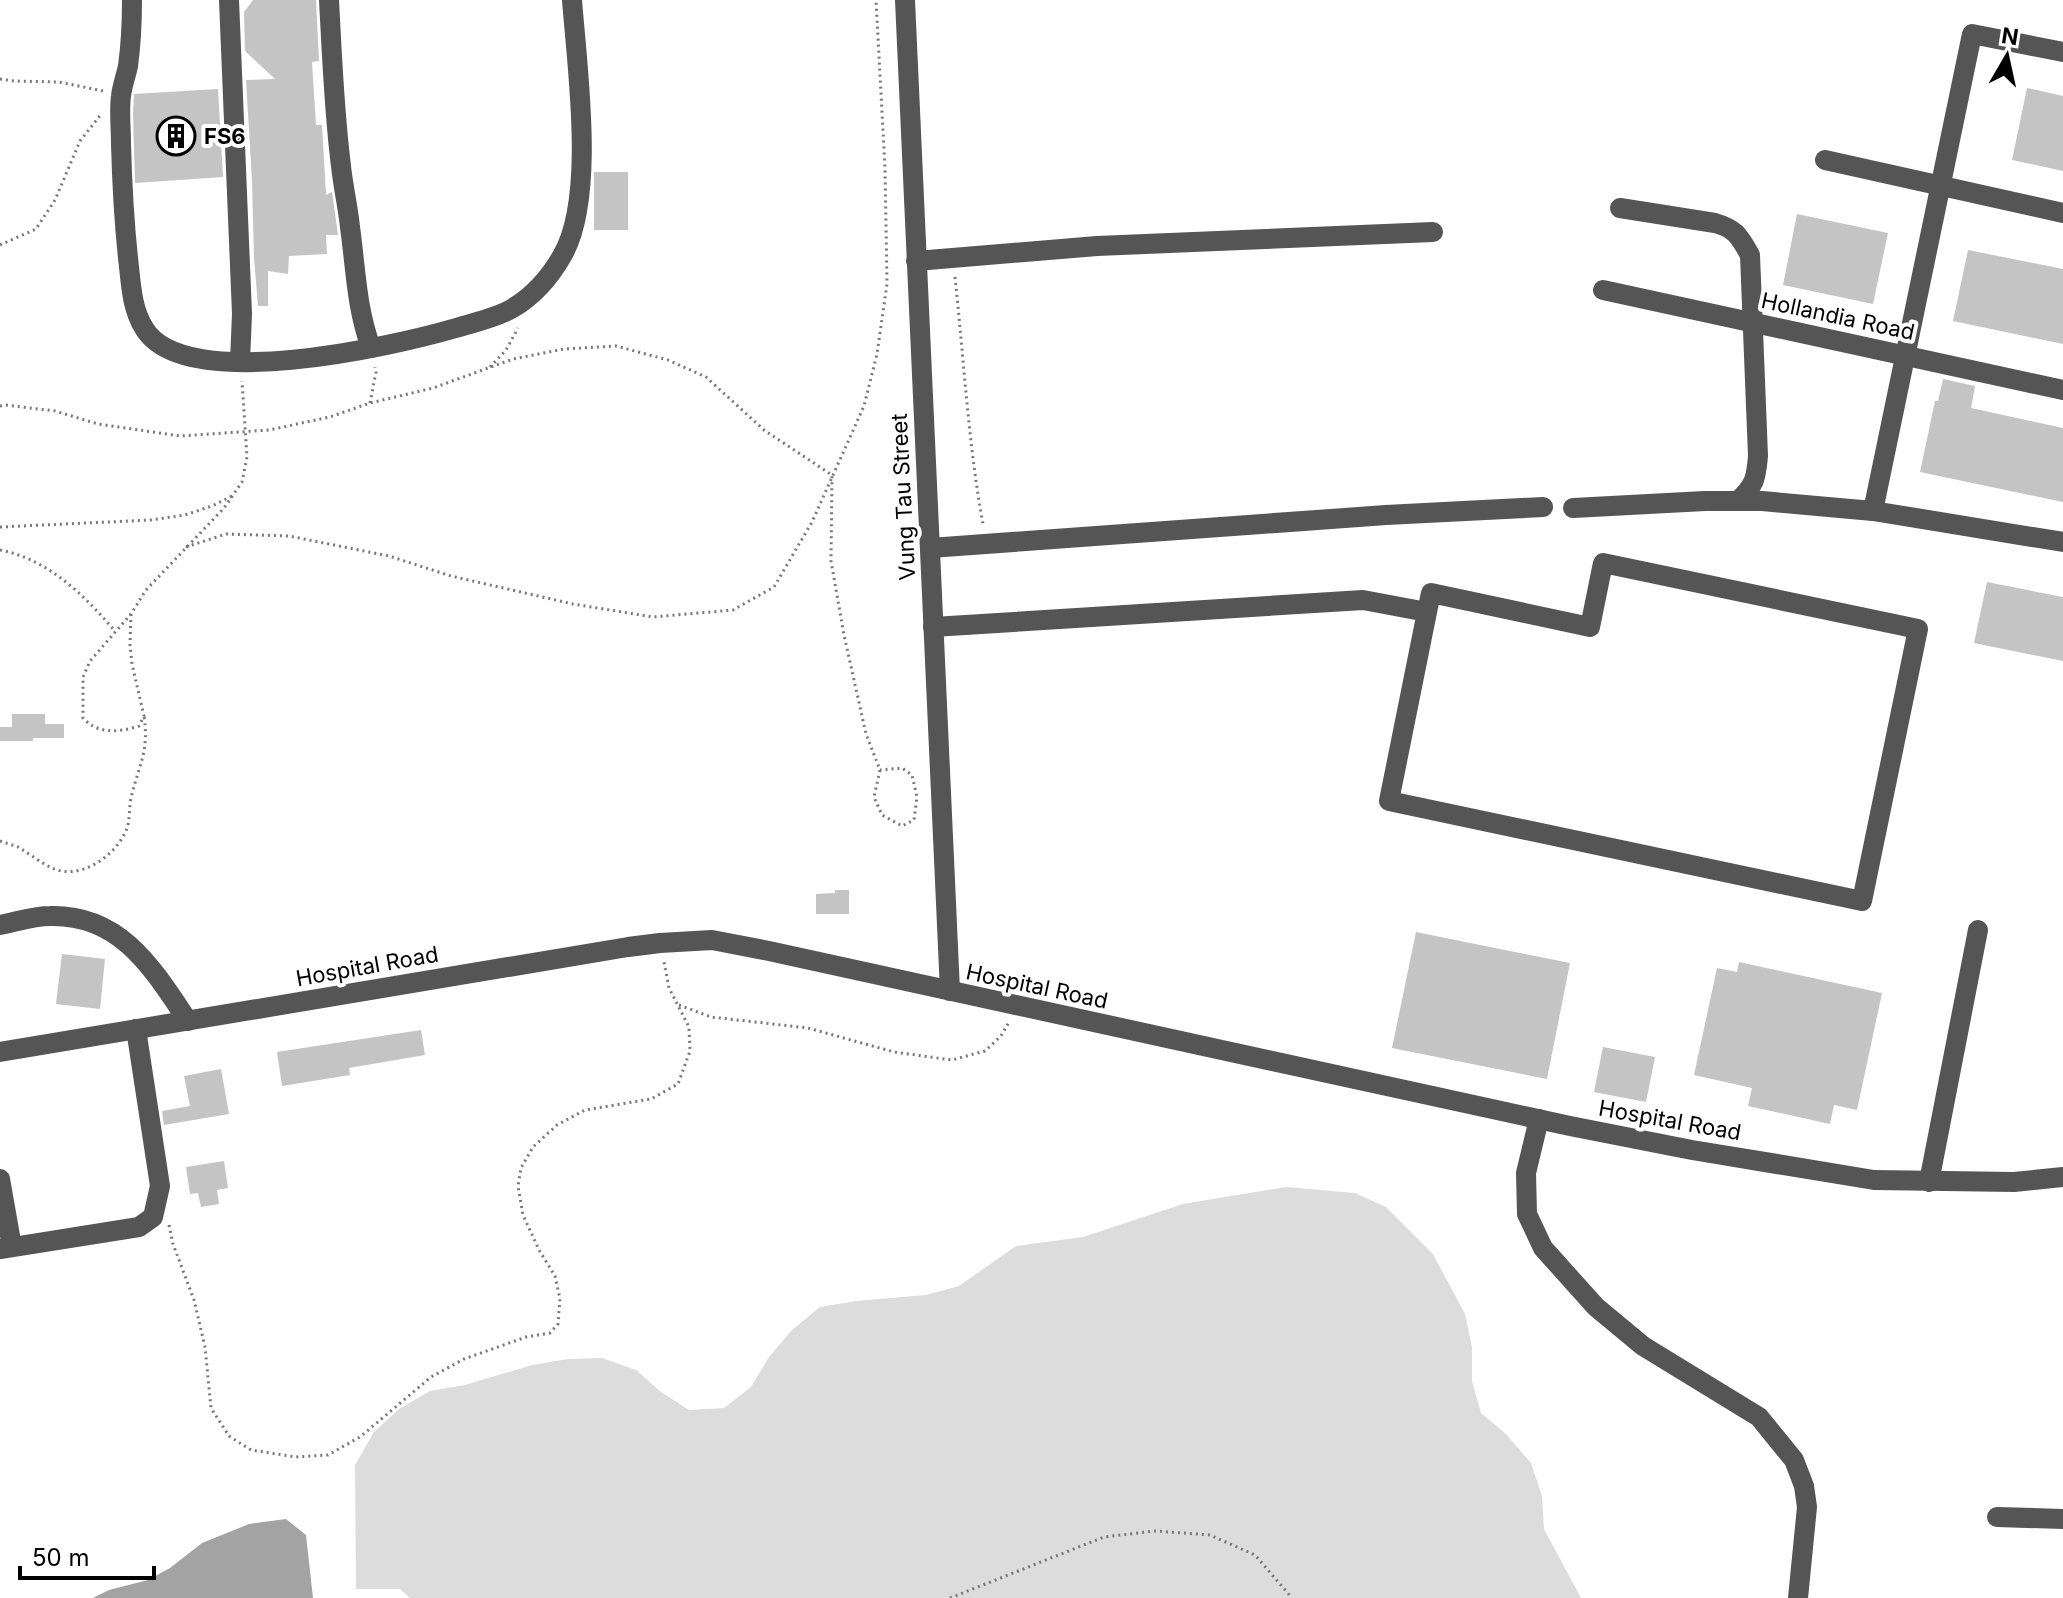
<svg xmlns="http://www.w3.org/2000/svg" width="2063" height="1598" viewBox="0 0 2063 1598" font-family="Inter,sans-serif">
  <style>
    .green { fill: #dcdcdc }
    .water { fill: #a3a3a3 }
    .building { fill: #c4c4c4 }
    .lines { fill: none; stroke-linecap: round; stroke-linejoin: round }
    .path { stroke: #777; stroke-width: 3; stroke-dasharray: 2 4; stroke-linecap: butt }
    .minor { stroke: #555; stroke-width: 20 }
    .labels { text-anchor: middle; stroke-width: 8; stroke-linejoin: round; paint-order: stroke }
    .poi-label { font-size: 22px; font-weight: bold; fill: #000; stroke: #fff; text-anchor: start }
    .street-label { font-size: 22px; fill: #000; stroke: #fff }
  </style>
  <rect width="100%" height="100%" fill="#fff"/>
  <path class="green" d="M1286 1187 1355 1193 1386 1207 1433 1254 1465 1314 1472 1347V1381L1481 1413 1506 1434 1531 1463 1542 1496 1544 1529 1581 1598H410L400 1589H356L355 1465 374 1432 399 1409 430 1391 465 1385 532 1365 568 1359 602 1358 636 1370 661 1392 689 1410 724 1408 751 1387 769 1357 792 1330 820 1307 856 1301 926 1295 959 1286 1016 1246 1083 1237 1183 1204Z"/>
  <path class="water" d="M286 1519 306 1535 313 1598H93L109 1590 148 1580 170 1568 202 1543 249 1524Z"/>
  <g class="building">
    <path d="M253 0H316L319 61 312 62 316 125H322L326 195 332 192 338 235H326L327 254 289 256 288 274 268 271V306H258L254 258 252 181 246 80 275 79 245 51 244 12Z"/>
    <path d="M2027 88 2063 96V171L2012 160Z"/>
    <path d="M218 89 223 177 135 183 133 113 134 94Z"/>
    <rect x="594" y="172" width="34" height="58"/>
    <path d="M1797 214 1888 233 1873 304 1783 285Z"/>
    <path d="M1968 250 2063 269V344L1953 321Z"/>
    <path d="M1943 379 1975 386 1971 408 2063 428V502L1920 472 1935 401H1938Z"/>
    <path d="M1987 582 2063 597V661L1974 643Z"/>
    <path d="M12 714H45V724H64V738H33V741H0V727H12Z"/>
    <path d="M835 890H849V914H816V894L835 893Z"/>
    <path d="M1416 932 1570 963 1547 1079 1392 1048Z"/>
    <path d="M62 954 105 959 100 1009 56 1004Z"/>
    <path d="M1739 962 1882 993 1857 1110 1834 1105 1830 1124 1748 1106 1752 1088 1694 1075 1717 968 1737 972Z"/>
    <path d="M421 1030 425 1055 349 1068 350 1075 282 1086 277 1052Z"/>
    <path d="M1603 1047 1655 1057 1646 1102 1594 1092Z"/>
    <path d="M221 1069 229 1114 164 1125 162 1111 190 1106 184 1076Z"/>
    <path d="M224 1161 228 1188 217 1190 219 1204 201 1207 198 1193 190 1194 186 1167Z"/>
  </g>
  <g class="lines">
    <g class="path">
      <path d="M0 79 14 81 59 82 103 91"/>
      <path d="M0 245 36 229 55 200 80 141 102 113"/>
      <path d="M955 277C964 360 968 442 983 524"/>
      <path d="M490 367 506 350 518 328"/>
      <path d="M370 403 376 372 375 367"/>
      <path d="M0 406 5 405 55 411 98 424 180 436 269 430 330 417 370 403 433 388 513 359 564 349 616 346 668 360 706 377 764 430 832 475 831 561 844 635 866 734 880 770 874 797 882 815 902 826 914 820 917 797 912 775 902 768 880 770"/>
      <path d="M0 527 151 520 185 515 212 506 232 496"/>
      <path d="M186 547 226 534 289 536 389 556 451 576 573 604 653 617 733 610 774 587 812 522 864 406 877 354 887 284 885 168 876 0"/>
      <path d="M0 550C48 559 84 595 115 631"/>
      <path d="M131 614 130 645 132 664 144 716 139 726C120 732 98 735 83 718V677L90 661 131 614 146 590 224 508 242 482 247 457 242 381"/>
      <path d="M0 841C6 843 12 845 18 847 32 855 45 867 61 871 89 876 121 850 128 825 130 815 129 804 132 794 140 762 149 751 144 716"/>
      <path d="M679 1005 711 1017 808 1028 894 1052 952 1060 985 1051 1001 1036 1009 1022"/>
      <path d="M169 1225 173 1244 194 1300 205 1347 211 1408 229 1436 251 1450 296 1457 328 1455 360 1437 431 1377 464 1359 526 1337 550 1333 558 1324 560 1299 555 1276 539 1250 523 1215 518 1186 521 1168 533 1147 557 1125 585 1110 651 1099 678 1084 690 1051 689 1027 669 988 664 962"/>
      <path d="M950 1598 1104 1537 1155 1531 1210 1535 1255 1555 1292 1598"/>
    </g>
    <g class="minor">
      <path d="M132 0C132 22 131 44 128 66 126 76 122 86 121 96 119 111 121 128 121 144 122 182 124 220 128 258 131 282 131 307 144 328 183 395 394 346 456 328 475 322 496 318 513 308 533 296 550 277 562 256 596 199 577 67 572 0"/>
      <path d="M229 0 242 314 240 361"/>
      <path d="M329 0C332 55 334 111 341 166 343 186 348 207 350 227 356 270 356 306 371 348"/>
      <path d="M905 0 950 991"/>
      <path d="M2063 52 1972 34 1873 511 2063 542"/>
      <path d="M1825 160 2063 213"/>
      <path d="M1620 208 1715 223C1736 229 1739 236 1750 255L1758 456C1756 479 1755 485 1738 501"/>
      <path d="M916 261 1097 246 1433 232"/>
      <path d="M1603 290 2063 390"/>
      <path d="M1573 508 1705 501H1762L1873 511"/>
      <path d="M930 548 1386 515 1543 507"/>
      <path d="M933 627 1363 600 1427 612 1389 801 1862 901 1918 629 1603 563 1590 627 1431 593 1427 612"/>
      <path d="M0 925C16 922 33 916 50 916 121 914 153 969 188 1021"/>
      <path d="M0 1052 628 947 660 943 712 940 769 951 1570 1126 1692 1150 1874 1180 2014 1182 2063 1177"/>
      <path d="M1539 1119 1526 1173 1527 1214 1543 1248 1596 1307 1643 1346 1759 1417 1794 1460 1804 1486 1807 1507 1798 1598"/>
      <path d="M0 1179 12 1247"/>
      <path d="M1929 1182 1978 930"/>
      <path d="M0 1249 139 1227 153 1217 160 1186 136 1029"/>
      <path d="M1997 1517 2063 1519"/>
    </g>
  </g>
  <defs>
    <g id="building-ring" transform="scale(2)"><circle r="9.5" fill="#fff" stroke="#000" stroke-width="1.5"/><path d="M-4-6H4V6H1V3H-1V6H-4ZM-2.5-4.3h1.7v1.8h-1.7ZM.8-4.3h1.7v1.8H.8ZM-2.5-1h1.7V.8h-1.7ZM.8-1h1.7V.8H.8Z" fill="#000"/></g>
  </defs>
  <g fill-rule="evenodd">
    <use href="#building-ring" x="176" y="136"/>
  </g>
  <g class="labels">
    <g class="poi-label">
      <text x="204" y="144">FS6</text>
    </g>
    <g class="street-label">
      <text transform="translate(1838 316) rotate(12)" y="8">Hollandia Road</text>
      <text transform="translate(903 497) rotate(-93)" y="8">Vung Tau Street</text>
      <text transform="translate(367 966) rotate(-10)" y="8">Hospital Road</text>
      <text transform="translate(1037 986) rotate(12)" y="8">Hospital Road</text>
      <text transform="translate(1670 1120) rotate(10)" y="8">Hospital Road</text>
    </g>
  </g>
  <g transform="translate(2007 56) rotate(9)" stroke="#ffffff" stroke-width="6" paint-order="stroke">
  <path d="M0-6L14 30L0 20L-14 30Z" fill="#000000"/>
  <text y="-12" font-size="22" font-weight="bold" text-anchor="middle" fill="#000000">N</text>
  </g>
  <path d="M20 1566v12h134v-12" fill="none" stroke="#000000" stroke-width="4"/>
  <text x="32" y="1566" font-size="24" fill="#000000" stroke="#ffffff" stroke-width="6" paint-order="stroke">50 m</text>
</svg>
